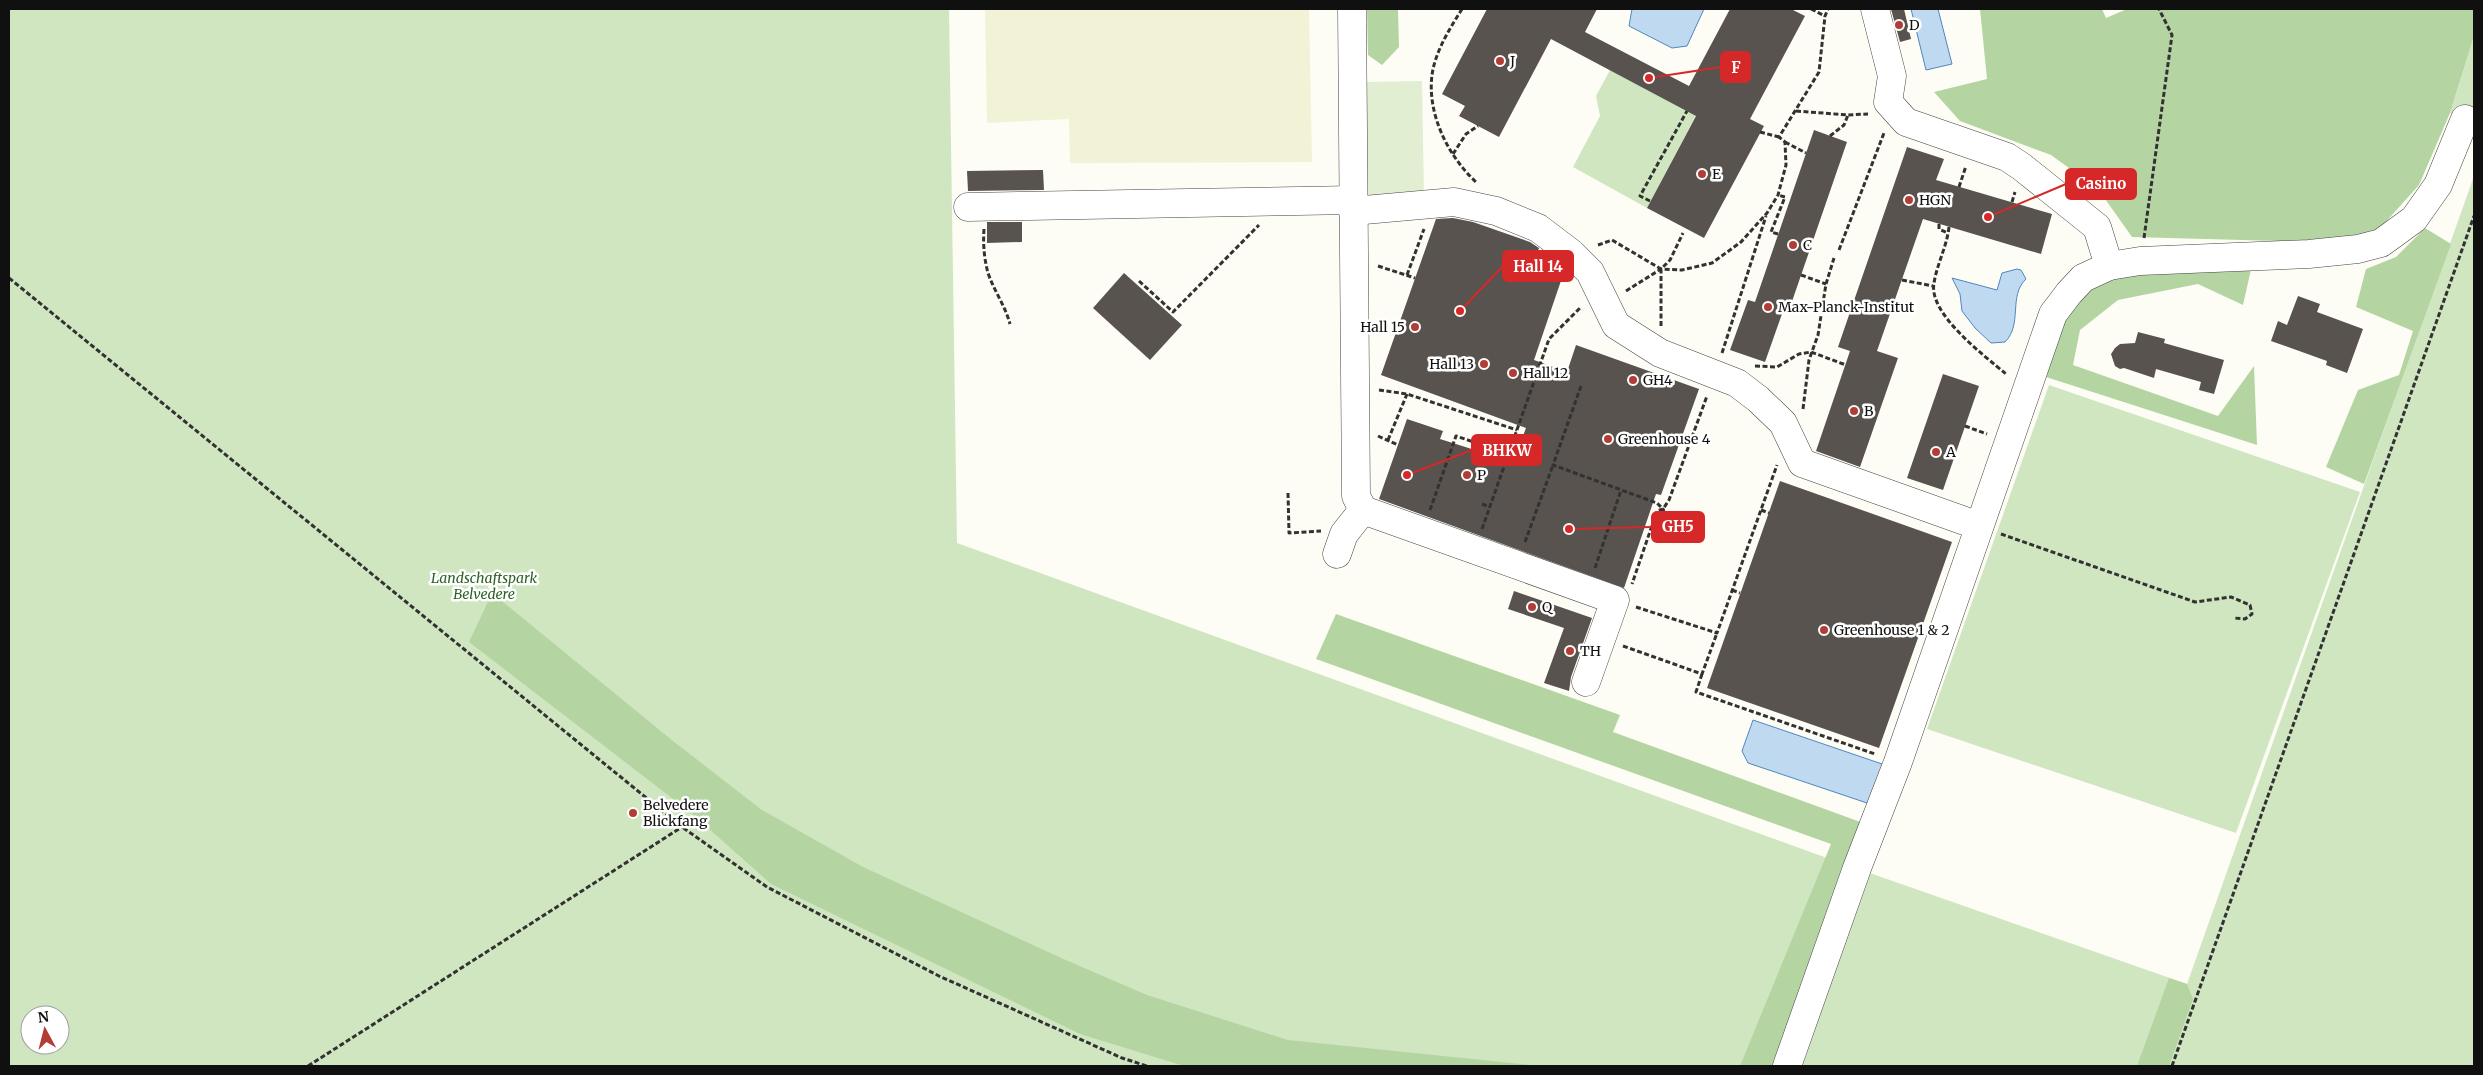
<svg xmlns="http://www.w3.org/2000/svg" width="2483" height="1075" viewBox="0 0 2483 1075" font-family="Merriweather,serif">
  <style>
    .farmland { fill: #f2f2d7 }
    .green { fill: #d0e6c1; fill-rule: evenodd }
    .forest { fill: #b4d5a2 }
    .pitch { fill: #e1eed2 }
    .water { fill: #bfd9f0; stroke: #4e87bf }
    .building { fill: #58534e }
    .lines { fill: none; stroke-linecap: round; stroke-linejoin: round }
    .minor-casing { stroke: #434343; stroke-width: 29 }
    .path { stroke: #323232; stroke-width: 3; stroke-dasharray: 5 2.5; stroke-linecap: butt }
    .minor { stroke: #fff; stroke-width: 28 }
    .poi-dot { fill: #b23d37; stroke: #fff; stroke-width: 2 }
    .labels { text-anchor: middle; stroke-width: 5; stroke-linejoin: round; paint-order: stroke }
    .poi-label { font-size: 14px; fill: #101010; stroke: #fff; text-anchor: start }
    .park-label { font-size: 14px; font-style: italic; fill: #2d6227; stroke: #fff }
    .leader { fill: none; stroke: #d62828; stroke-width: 2 }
    .callout-dot { fill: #d62828; stroke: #fff; stroke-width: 2 }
    .callout { fill: #d62828; stroke: #d62828; stroke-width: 2 }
    .callout-label { font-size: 15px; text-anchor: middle; font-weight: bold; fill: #fff }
  </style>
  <rect width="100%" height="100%" fill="#fefdf5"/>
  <path class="farmland" d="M985 9H1309L1312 162 1070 163 1069 119 987 123Z"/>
  <g class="green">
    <path d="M9 9H949L957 543 1827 858 2187 984 2474 176V1066H9ZM30 1015H60V1045H30Z"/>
    <path d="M2474 36V122L2450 113Z"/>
    <path d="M1610 70 1696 115 1647 208 1573 167 1600 116 1596 96Z"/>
    <path d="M2049 385 2360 492 2236 833 1927 729Z"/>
  </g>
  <g class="forest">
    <path d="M1367 9H1398L1399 47 1382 65 1368 55Z"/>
    <path d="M1980 9H2102L2106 18 2127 9H2474V36L2450 113 2419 185 2374 235 2314 242 2132 237 2098 189 2051 155 1960 121 1934 92 1987 79Z"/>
    <path d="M2425 228 2451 244 2364 484 2326 467 2358 390 2399 375 2413 331 2356 307 2366 269 2396 257Z"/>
    <path d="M2252 265 2243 305 2198 284 2118 300 2080 330 2073 365 2218 416 2254 366 2257 445 2043 376 2060 320 2086 292 2112 277Z"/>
    <path d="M492 593 673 741 762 810 863 867 1068 961 1147 995 1288 1040 1541 1066H1184L1080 1034 771 884 690 812 469 642Z"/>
    <path d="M1336 614 1620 715 1613 732 1866 824 1781 1066H1740L1831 844 1316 659Z"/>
    <path d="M2169 978 2187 984 2193 999 2169 1066H2137Z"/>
  </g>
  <path class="pitch" d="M1422 81 1424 197 1366 198 1364 82Z"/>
  <g class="water">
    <path d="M1632 9H1704L1687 46 1672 48 1629 26Z"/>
    <path d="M1911 9H1938L1952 64 1926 70Z"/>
    <path d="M2017 269 2021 270 2026 279C2008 296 2023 324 2005 342L1991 343 1975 328 1962 311 1960 294 1952 278 1997 290 2002 273Z"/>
    <path d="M1753 720 1885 765 1870 804 1748 763 1742 751Z"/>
  </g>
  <g class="building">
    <path d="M1487 9H1597L1585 32 1689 86 1730 9H1791L1805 16 1750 119 1764 126 1704 238 1647 208 1696 116 1551 39 1499 137 1459 116 1465 106 1442 94Z"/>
    <path d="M1891 9H1904L1911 39 1900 42Z"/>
    <path d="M1814 130 1847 142 1788 313 1783 311 1765 362 1730 350 1748 300 1755 302Z"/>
    <path d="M1907 147 1944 159 1936 180 2052 214 2041 254 1923 219 1877 351 1898 358 1860 467 1816 451 1850 351 1838 347Z"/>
    <path d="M1043 170 1044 190 968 191 967 171Z"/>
    <path d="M1453 218 1473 222 1530 242 1539 248 1538 251 1546 253 1565 269 1534 360 1567 372 1576 345 1699 389 1661 495 1656 494 1624 588 1379 499 1407 419 1443 431 1440 439 1513 462 1526 428 1381 375 1436 219Z"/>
    <path d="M987 222H1022V242L987 243Z"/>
    <path d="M1124 273 1182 325 1150 360 1093 308Z"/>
    <path d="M2298 296 2320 304 2317 312 2363 329 2347 373 2326 365 2327 361 2271 341 2278 321 2287 325Z"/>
    <path d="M2138 332 2165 339 2164 343 2224 360 2214 394 2199 390 2201 382 2156 369 2154 378 2124 368 2120 369 2115 366 2111 354 2115 348 2120 344 2135 343Z"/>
    <path d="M1943 374 1979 386 1943 490 1907 478Z"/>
    <path d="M1780 481 1952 542 1879 748 1707 688Z"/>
    <path d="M1514 591 1592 618 1571 677 1569 691 1544 683 1564 628 1508 609Z"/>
  </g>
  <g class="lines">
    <g class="minor-casing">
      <g id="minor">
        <path d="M1352 9 1356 496 1363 510 1615 600 1586 682"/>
        <path d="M1875 9 1892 76 1888 102 1906 122 2007 157 2022 167 2097 227 2109 266"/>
        <path d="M968 207 1353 200"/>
        <path d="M1353 211 1454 202 1496 211 1538 228 1571 253 1590 272 1616 325 1660 353 1737 383 1758 399 1783 423 1802 463 1979 526"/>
        <path d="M1337 554 1344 534 1363 510"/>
        <path d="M1787 1066 1857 868 1898 762 2053 314 2069 293 2083 278 2109 266 2140 261 2309 254 2358 249 2381 243 2414 219 2438 185 2465 119"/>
      </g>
    </g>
    <g class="path">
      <path d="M1462 9C1450 28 1435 52 1432 75 1427 114 1448 156 1476 182"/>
      <path d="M1811 9 1825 16"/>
      <path d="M1796 111 1848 115 1868 114"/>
      <path d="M1760 132 1779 137"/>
      <path d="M1830 136 1844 125 1848 115"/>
      <path d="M1785 142 1806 153"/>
      <path d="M1453 154 1466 134 1478 126"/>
      <path d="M1959 187 1966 166"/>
      <path d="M1650 201 1640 196 1687 111"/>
      <path d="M2012 202 2015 192"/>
      <path d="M1939 224V229L1948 233"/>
      <path d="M1949 227C1947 246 1937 264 1934 283 1928 314 1985 356 2006 374"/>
      <path d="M984 229C983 244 984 258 988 273 994 291 1005 305 1010 324"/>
      <path d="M1778 234 1771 232 1785 197 1778 195"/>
      <path d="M2144 238 2172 35 2159 9"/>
      <path d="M1598 245 1612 240 1661 269 1670 260 1683 233"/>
      <path d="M1839 250 1884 133"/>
      <path d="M1378 266 1415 278"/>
      <path d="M1407 275 1424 229"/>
      <path d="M1801 275 1826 284"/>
      <path d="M9 278 682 827 767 887 939 976 1122 1058 1147 1066"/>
      <path d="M1902 280 1933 286"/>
      <path d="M1139 281 1173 312 1259 225"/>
      <path d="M1626 291 1661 269 1682 270 1712 263 1741 242 1767 213 1778 195 1786 165 1785 142 1779 137 1819 72 1825 16 1828 9"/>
      <path d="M1661 326V270"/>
      <path d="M1722 353 1766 216"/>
      <path d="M1755 366 1777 367 1799 354 1811 352 1846 365"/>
      <path d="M1581 386 1553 465 1657 503 1663 509 1657 511 1632 584"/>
      <path d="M1379 390 1407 394 1517 430"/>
      <path d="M1803 409 1809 360 1818 335 1826 284 1834 258"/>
      <path d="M1965 426 1987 434"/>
      <path d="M1378 436 1398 445"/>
      <path d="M1388 440 1407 394"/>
      <path d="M1481 452 1483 445"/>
      <path d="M1288 493 1289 533 1321 531"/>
      <path d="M1482 504 1490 507"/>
      <path d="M1430 510 1456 436 1509 454"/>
      <path d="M1761 510 1769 513"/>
      <path d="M1667 521 1663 509 1669 500 1707 396"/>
      <path d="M1482 529 1549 339 1581 307"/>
      <path d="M2001 534 2195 602 2231 597 2250 605 2252 614 2245 619 2234 618"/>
      <path d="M1525 542 1553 465"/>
      <path d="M1595 568 1621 490"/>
      <path d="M1732 590 1740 593"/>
      <path d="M1636 607 1717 633 1777 465"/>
      <path d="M1623 646 1702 674 1717 633"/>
      <path d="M1702 674 1696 692 1875 754"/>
      <path d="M308 1066 682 827"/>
      <path d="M2172 1066 2474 216"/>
    </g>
    <use href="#minor" class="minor"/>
  </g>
  <g class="poi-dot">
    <circle cx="1899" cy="25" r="5"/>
    <circle cx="1500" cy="61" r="5"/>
    <circle cx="1702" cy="174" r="5"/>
    <circle cx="1909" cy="200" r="5"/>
    <circle cx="1793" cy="245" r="5"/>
    <circle cx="1768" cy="307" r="5"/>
    <circle cx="1415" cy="327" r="5"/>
    <circle cx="1484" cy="364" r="5"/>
    <circle cx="1513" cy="373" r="5"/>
    <circle cx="1633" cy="380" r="5"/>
    <circle cx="1854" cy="411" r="5"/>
    <circle cx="1608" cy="439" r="5"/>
    <circle cx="1936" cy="452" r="5"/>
    <circle cx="1467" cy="475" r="5"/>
    <circle cx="1532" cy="607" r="5"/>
    <circle cx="1824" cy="630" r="5"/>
    <circle cx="1570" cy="651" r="5"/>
    <circle cx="633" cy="813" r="5"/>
  </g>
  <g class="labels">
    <g class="poi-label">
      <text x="1909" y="30">D</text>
      <text x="1510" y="66">J</text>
      <text x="1712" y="179">E</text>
      <text x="1919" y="205">HGN</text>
      <text x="1803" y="250">C</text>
      <text x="1778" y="312">Max-Planck-Institut</text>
      <text x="1405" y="332" text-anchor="end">Hall 15</text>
      <text x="1474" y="369" text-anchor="end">Hall 13</text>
      <text x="1523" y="378">Hall 12</text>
      <text x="1643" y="385">GH4</text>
      <text x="1864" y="416">B</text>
      <text x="1618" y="444">Greenhouse 4</text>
      <text x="1946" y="457">A</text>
      <text x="1477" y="480">P</text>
      <text x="1542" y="612">Q</text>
      <text x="1834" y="635">Greenhouse 1 &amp; 2</text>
      <text x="1580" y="656">TH</text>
      <text x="643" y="810">Belvedere<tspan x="643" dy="16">Blickfang</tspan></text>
    </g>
    <g class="park-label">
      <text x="484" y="583">Landschaftspark<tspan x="484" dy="16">Belvedere</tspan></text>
    </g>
  </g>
  <path class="leader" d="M1649 78L1721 67M1988 217L2066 184M1460 311L1503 266M1407 475L1472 450M1569 529L1652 527"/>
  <g class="callout-dot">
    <circle cx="1649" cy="78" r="5"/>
    <circle cx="1988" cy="217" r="5"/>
    <circle cx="1460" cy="311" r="5"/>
    <circle cx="1407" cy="475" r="5"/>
    <circle cx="1569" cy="529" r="5"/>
  </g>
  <g class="callout">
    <rect x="1721" y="52" width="29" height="30" rx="5"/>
    <rect x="2066" y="169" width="70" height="30" rx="5"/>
    <rect x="1503" y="251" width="70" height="30" rx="5"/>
    <rect x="1472" y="435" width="69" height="30" rx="5"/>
    <rect x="1652" y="512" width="52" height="30" rx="5"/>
  </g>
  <g class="callout-label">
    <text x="1736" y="73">F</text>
    <text x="2101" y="189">Casino</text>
    <text x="1538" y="272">Hall 14</text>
    <text x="1507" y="456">BHKW</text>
    <text x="1678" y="532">GH5</text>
  </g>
  <rect width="2483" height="1075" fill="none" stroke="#101010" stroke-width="20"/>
  <g transform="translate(45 1030) rotate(353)"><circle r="24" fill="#ffffff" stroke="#9f9f9f"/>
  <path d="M0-4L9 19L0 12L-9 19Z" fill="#b23d37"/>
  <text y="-8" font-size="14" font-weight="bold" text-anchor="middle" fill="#101010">N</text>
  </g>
</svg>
